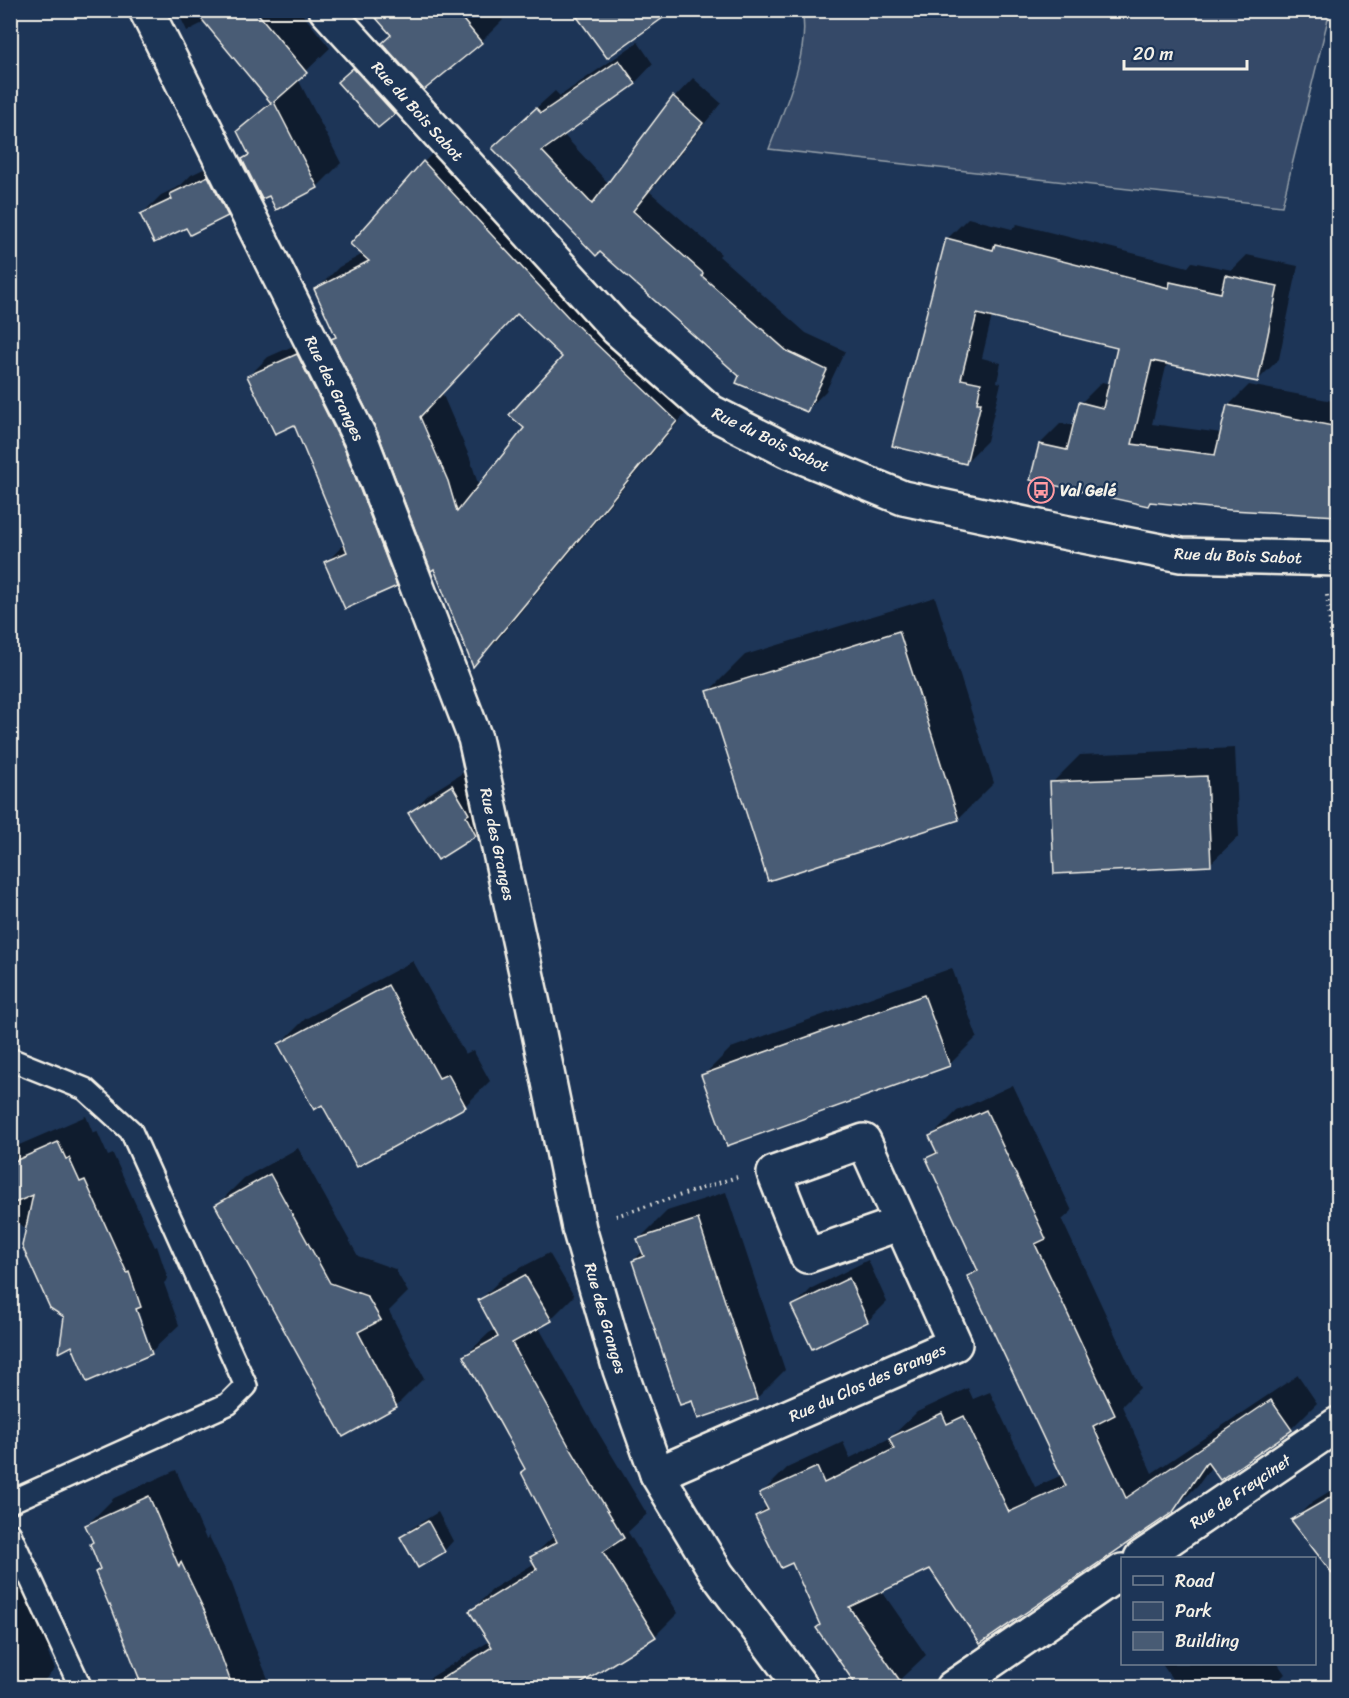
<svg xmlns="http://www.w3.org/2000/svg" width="1349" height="1698" viewBox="0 0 1349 1698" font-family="Sriracha,sans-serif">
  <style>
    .green { fill: #354a67; stroke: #949ea8; stroke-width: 1.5 }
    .shadow { fill: #0007; fill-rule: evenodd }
    .building { fill: #485b74; stroke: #f4f1e8; stroke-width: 1.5; fill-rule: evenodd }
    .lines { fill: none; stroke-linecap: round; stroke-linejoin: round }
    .lane-casing { stroke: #f4f1e8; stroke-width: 26 }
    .street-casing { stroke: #f4f1e8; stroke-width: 38 }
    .secondary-casing { stroke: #f4f1e8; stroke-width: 38 }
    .path { stroke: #f4f1e8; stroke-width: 4; stroke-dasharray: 1.5 4.5; stroke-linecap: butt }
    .lane { stroke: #1d3557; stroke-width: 21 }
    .street { stroke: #1d3557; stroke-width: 33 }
    .secondary { stroke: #1d3557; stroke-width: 33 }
    .labels { text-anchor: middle; stroke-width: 4.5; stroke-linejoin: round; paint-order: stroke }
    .street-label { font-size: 16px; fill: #f4f1e8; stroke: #1d3557 }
    .poi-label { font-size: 16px; font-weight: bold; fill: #f4f1e8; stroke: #1d3557; text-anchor: start }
  </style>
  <rect width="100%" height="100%" fill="#1d3557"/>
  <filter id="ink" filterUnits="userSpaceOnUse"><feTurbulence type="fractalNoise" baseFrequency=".0167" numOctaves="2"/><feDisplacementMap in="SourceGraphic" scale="12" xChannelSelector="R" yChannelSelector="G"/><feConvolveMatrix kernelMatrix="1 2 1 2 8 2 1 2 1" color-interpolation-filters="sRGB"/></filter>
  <g filter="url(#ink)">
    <path class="green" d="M802 11V10L1330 11 1282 206 769 149C783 111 811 51 802 11Z"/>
    <g class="shadow">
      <path d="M177 10H299L330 48 298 79 341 163 317 187 269 194 243 159 250 153 239 131 271 101 205 22 187 31Z"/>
      <path d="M370 10H495L503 20 481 42 393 35Z"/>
      <path d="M10 35 17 43 10 50Z"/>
      <path d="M638 42 653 64 635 83 563 134 609 184 675 97 693 78 721 103 650 192 721 254 719 256 806 333 845 351 826 391 807 410 741 376 513 129 555 91 560 96Z"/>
      <path d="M363 60 404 104 378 126 348 73Z"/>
      <path d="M447 139 699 397 496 642 474 664 379 431 333 339 337 335 316 290 339 267 363 254 352 244 424 162ZM518 312 564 357 526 427 479 487 470 458 442 393Z"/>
      <path d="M227 158 246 196 227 215 187 226 142 214 161 195 180 186 191 175Z"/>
      <path d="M968 218 1012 229 1017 224 1188 267 1192 262 1232 270 1247 255 1298 266 1279 359 1258 380 1167 363 1152 424 1222 433 1228 406 1249 385 1338 402V515L1232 509 1152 500 1148 504 1040 444 1061 423 1075 426 1081 403 1102 382 1110 384 1119 347 992 316 982 358 1001 363 997 382 1001 383 987 441 966 462 947 239Z"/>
      <path d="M316 336 415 566 396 585 326 563 345 543 295 423 249 376 268 357Z"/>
      <path d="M935 597 994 783 958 819 709 691 745 655Z"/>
      <path d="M1235 748 1239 836 1210 864 1052 783 1080 755Z"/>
      <path d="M472 767 495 816 476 835 438 858 410 813 429 794Z"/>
      <path d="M413 961 465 1054 473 1050 490 1081 465 1106 280 1044 305 1019Z"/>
      <path d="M952 968 977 1037 949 1065 703 1076 731 1048Z"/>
      <path d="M1013 1085 1072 1211 1062 1220 1140 1388 1122 1406 1152 1473 1298 1375 1317 1403 1291 1429 1212 1466 1199 1484 1172 1511 930 1568 881 1590 926 1655 891 1688 821 1624 793 1561 757 1516 767 1506 761 1494 787 1468 843 1442 850 1458 890 1438 917 1412 968 1388 973 1399 990 1392 1035 1487 1062 1475 969 1276 978 1267 928 1158 937 1149 931 1137 957 1111Z"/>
      <path d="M86 1116 93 1133 97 1131 108 1156 113 1154 155 1247 157 1246 168 1279 164 1283 179 1325 151 1352 66 1316 27 1229 13 1220 10 1215V1154L19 1145ZM135 1302 149 1341H146L133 1303Z"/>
      <path d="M298 1148 358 1256 395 1269 408 1292 389 1311 424 1378 396 1406 343 1435 217 1205 244 1178Z"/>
      <path d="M726 1192 785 1370 757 1398 633 1261 643 1251 639 1239 667 1211Z"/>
      <path d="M549 1253 574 1296 551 1319 538 1326 592 1422 647 1514 628 1532 678 1613 655 1636 571 1688H421L430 1678 490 1641 471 1611 494 1588 535 1563 532 1557 555 1535 527 1468 465 1356 489 1333 496 1329 480 1300 503 1277Z"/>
      <path d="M868 1260 887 1302 868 1321 813 1347 793 1307 812 1288Z"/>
      <path d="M176 1470 206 1539 209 1536 232 1584 254 1645 269 1681 263 1688H145L111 1602 97 1572 101 1568 94 1542 87 1525 114 1498Z"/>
      <path d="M1338 1486V1571L1335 1574 1293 1521 1312 1502Z"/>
      <path d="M438 1512 453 1541 444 1551 402 1537 412 1528Z"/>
      <path d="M12 1561 46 1622 40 1628 50 1651 48 1653 55 1669 37 1688H10Z"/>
      <path d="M1162 1664H1278L1285 1674 1271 1688H1178Z"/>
    </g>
    <g class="building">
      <path d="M194 10H255L307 73 274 102 318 188 276 210 269 196 262 199 242 159 249 155 237 131 271 103Z"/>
      <path d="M369 10H455L482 43 424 90 382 43 391 35Z"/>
      <path d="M572 10H674L607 58Z"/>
      <path d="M619 60 636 84 542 151 592 204 673 96 703 123 633 211 703 273 702 276 787 351 827 370 807 412 736 383 739 376 600 252 596 256 492 148 536 108 541 113Z"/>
      <path d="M353 68 395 114 378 128 337 82Z"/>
      <path d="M423 161 569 318 677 421 473 667 434 569 431 571 378 433 331 339 336 337 314 289 369 261 350 244ZM517 314 562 357 509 415 524 428 457 512 448 481 420 417Z"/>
      <path d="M208 176 228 216 190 235 186 228 154 243 140 214 172 199 170 194Z"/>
      <path d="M946 238 993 250 995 244 1169 288 1170 282 1221 293 1225 275 1278 286 1258 382 1152 361 1132 444 1215 455 1227 405 1338 427V516L1231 510 1150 502 1148 506 1030 480 1039 444 1067 450 1079 402 1103 408 1117 348 977 314 961 379 981 383 977 403H981L966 464 892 446Z"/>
      <path d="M297 354 344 448 397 586 345 609 324 562 347 552 294 425 275 434 247 376Z"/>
      <path d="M899 631 959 820 768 881 707 691Z"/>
      <path d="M1207 776 1211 866 1054 874 1050 782Z"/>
      <path d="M452 785 469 814 466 816 476 836 438 860 408 813Z"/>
      <path d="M388 985 439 1078 448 1074 466 1107 357 1167 322 1105 314 1110 278 1044Z"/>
      <path d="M924 995 950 1066 727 1146 701 1075Z"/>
      <path d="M986 1110 1046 1239 1035 1244 1115 1415 1093 1426 1126 1498 1271 1400 1292 1430 1220 1480 1207 1462 1173 1512 980 1644 930 1569 849 1607 905 1688H858L816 1628 820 1625 792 1563 781 1568 755 1516 768 1510 759 1493 817 1467 824 1483 894 1449 889 1438 942 1413 947 1424 964 1416 1009 1512 1066 1486 967 1276 978 1271 926 1158 937 1153 929 1136Z"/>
      <path d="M58 1142 66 1159 69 1158 80 1182 85 1180 127 1273 129 1272 141 1307 136 1309 152 1354 87 1382 72 1346 59 1353 64 1317 50 1308 22 1246 33 1195 10 1205V1163Z"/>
      <path d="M270 1174 330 1283 367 1296 381 1320 358 1332 397 1407 343 1437 215 1205Z"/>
      <path d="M698 1219 757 1399 698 1419 692 1401 680 1405 632 1261 644 1256 637 1239Z"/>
      <path d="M525 1275 552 1321 512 1343 569 1446 624 1538 603 1552 656 1637 574 1688H427L492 1647 469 1611 537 1569 530 1557 557 1542 521 1472 525 1469 463 1356 498 1337 478 1300Z"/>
      <path d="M849 1278 868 1322 812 1349 791 1306Z"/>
      <path d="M1338 1493V1581L1291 1520Z"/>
      <path d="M149 1496 179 1567 181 1562 205 1612 233 1688H143L110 1604 109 1605 95 1572 100 1569 90 1544 93 1542 85 1525Z"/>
      <path d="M428 1521 445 1552 418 1568 400 1537Z"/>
    </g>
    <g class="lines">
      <g class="lane-casing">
        <g id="lane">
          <path d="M10 1059 85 1089 131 1131 246 1386 228 1404 10 1502"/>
          <path d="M10 1534 81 1688"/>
        </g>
      </g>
      <g class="street-casing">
        <g id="street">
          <path d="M657 1474 955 1344 864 1141 774 1173 807 1256 901 1223"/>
          <path d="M1141 1558 1338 1424"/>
          <path d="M952 1688 1122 1571"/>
        </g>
      </g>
      <g class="secondary-casing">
        <g id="secondary">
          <path d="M146 10 361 440 475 738 533 1004 579 1228 620 1370 657 1474 717 1574 802 1688"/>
          <path d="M326 10 617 329 711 412 788 451 903 498 1063 532 1181 555 1338 559"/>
        </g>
      </g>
      <g class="path">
        <path d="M1327 595 1338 694"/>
        <path d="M616 1216 737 1177"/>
      </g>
      <use href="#lane" class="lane"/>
      <use href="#street" class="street"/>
      <use href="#secondary" class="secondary"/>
    </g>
  </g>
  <defs>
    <g id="bus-ring" transform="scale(1.35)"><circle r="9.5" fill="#1d3557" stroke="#ff9aa2" stroke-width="1.5"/><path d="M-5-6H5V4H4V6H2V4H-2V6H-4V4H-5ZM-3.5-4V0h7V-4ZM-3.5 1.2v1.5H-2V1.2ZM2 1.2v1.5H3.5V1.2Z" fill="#ff9aa2"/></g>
  </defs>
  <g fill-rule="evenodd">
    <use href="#bus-ring" x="1041" y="490"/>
  </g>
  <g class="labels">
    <g class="street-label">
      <text transform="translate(418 111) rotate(48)" y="6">Rue du Bois Sabot</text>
      <text transform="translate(335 388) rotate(64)" y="6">Rue des Granges</text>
      <text transform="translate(771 439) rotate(26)" y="6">Rue du Bois Sabot</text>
      <text transform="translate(1238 555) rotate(2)" y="6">Rue du Bois Sabot</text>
      <text transform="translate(498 844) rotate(78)" y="6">Rue des Granges</text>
      <text transform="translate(606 1318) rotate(74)" y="6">Rue des Granges</text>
      <text transform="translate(867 1382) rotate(-24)" y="6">Rue du Clos des Granges</text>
      <text transform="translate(1240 1491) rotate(-34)" y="6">Rue de Freycinet</text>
    </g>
    <g class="poi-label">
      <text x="1060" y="496">Val Gelé</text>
    </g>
  </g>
  <rect width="1349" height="1698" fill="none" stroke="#1d3557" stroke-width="36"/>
  <rect x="18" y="18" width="1313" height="1662" fill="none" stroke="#f4f1e8" stroke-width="2" filter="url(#ink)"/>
  <rect x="1121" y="1557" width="195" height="108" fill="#1d3557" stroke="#738091" stroke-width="1.5"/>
  <rect x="1133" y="1576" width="30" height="9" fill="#1d3557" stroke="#738091" stroke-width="1.5"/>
  <text x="1175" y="1587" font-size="18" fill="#f4f1e8">Road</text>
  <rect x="1133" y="1602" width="30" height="18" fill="#354a67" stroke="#738091" stroke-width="1.5"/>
  <text x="1175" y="1617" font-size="18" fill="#f4f1e8">Park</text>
  <rect x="1133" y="1632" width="30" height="18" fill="#485b74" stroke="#738091" stroke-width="1.5"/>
  <text x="1175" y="1647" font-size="18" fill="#f4f1e8">Building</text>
  <path d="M1124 60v9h123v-9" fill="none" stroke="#f4f1e8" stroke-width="3"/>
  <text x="1133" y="60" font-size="18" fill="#f4f1e8" stroke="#1d3557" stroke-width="4.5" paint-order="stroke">20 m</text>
</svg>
